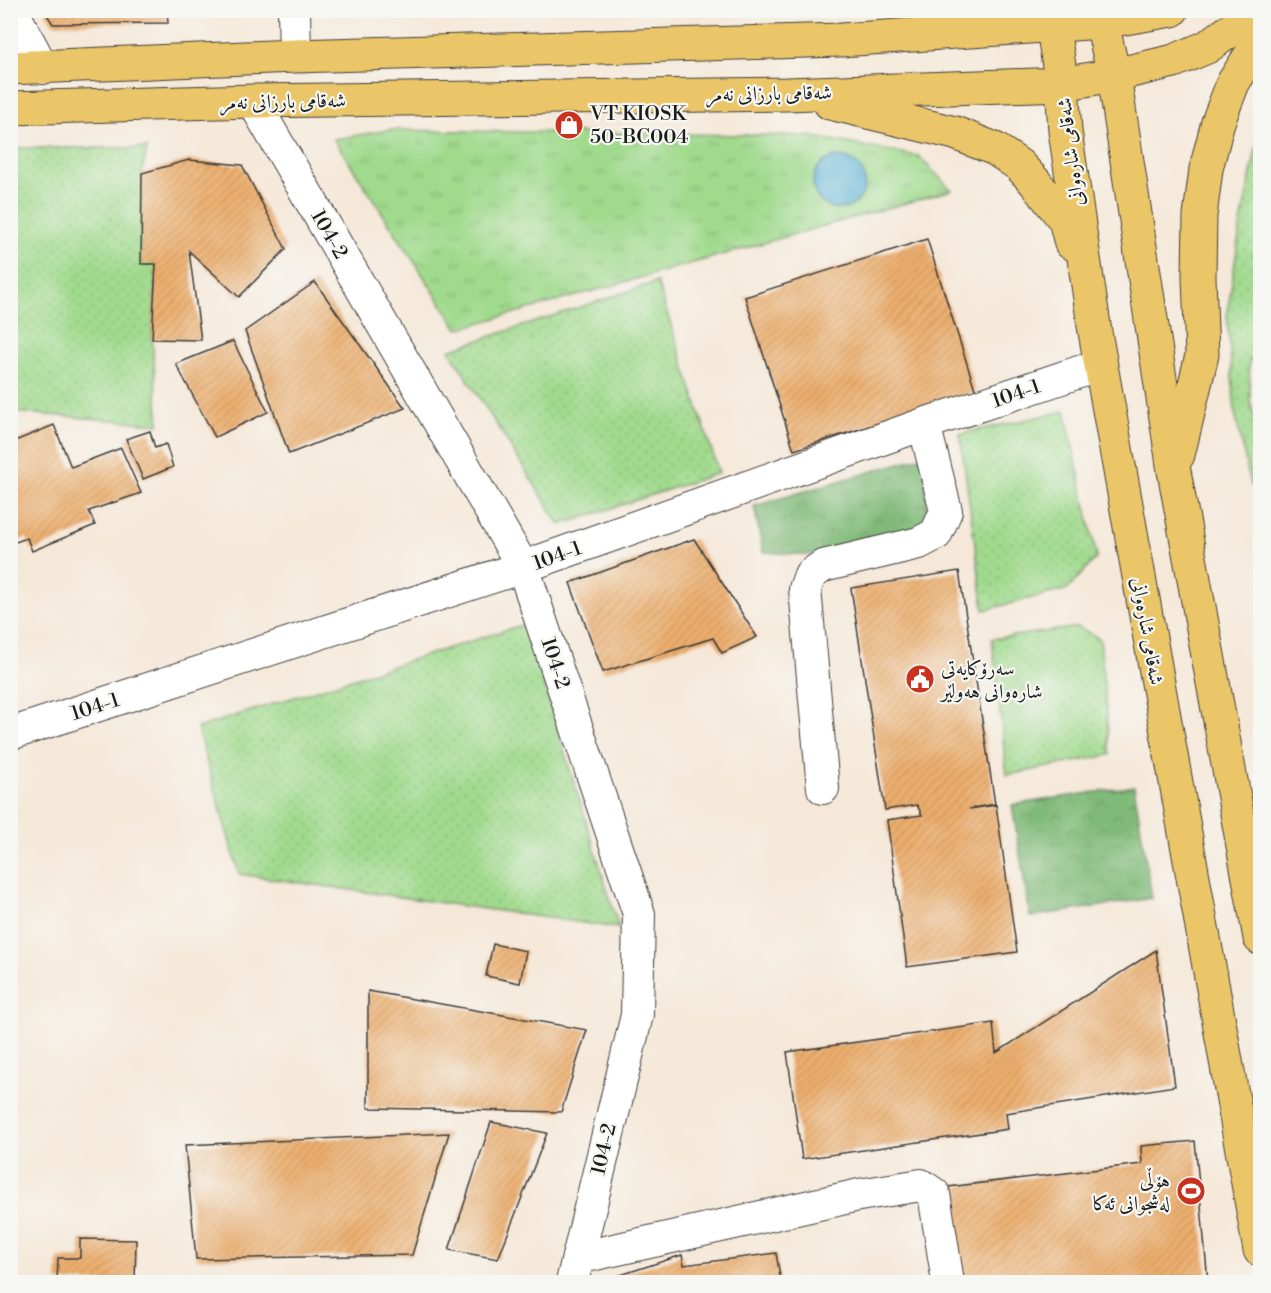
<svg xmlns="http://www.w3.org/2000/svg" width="1271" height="1293" viewBox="0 0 1271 1293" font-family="'Libre Bodoni',Amiri,serif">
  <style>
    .grass { fill: url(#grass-dots); stroke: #5e7b54; stroke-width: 1.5 }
    .forest { fill: url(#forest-crowns); stroke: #4e6b4a; stroke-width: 1.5 }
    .park { fill: url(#park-tufts); stroke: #5e7b54; stroke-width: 1.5 }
    .water { fill: #58b0d5; stroke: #3a6678; stroke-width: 1.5 }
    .building { fill: url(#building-hatch) }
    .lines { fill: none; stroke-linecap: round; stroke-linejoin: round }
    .street-casing { stroke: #3d3b38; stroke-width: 34 }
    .primary-casing { stroke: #3d3b38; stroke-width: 35 }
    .street { stroke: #fff; stroke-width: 32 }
    .primary { stroke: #ebc669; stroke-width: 33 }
    .labels { text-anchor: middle; stroke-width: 4.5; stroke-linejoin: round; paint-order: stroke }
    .street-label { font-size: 20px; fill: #1c1c1c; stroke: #f6f6f2 }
    .poi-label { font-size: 20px; fill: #1c1c1c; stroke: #f6f6f2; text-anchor: start }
  </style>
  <defs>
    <pattern id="grass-dots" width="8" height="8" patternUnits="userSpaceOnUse" patternTransform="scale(1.5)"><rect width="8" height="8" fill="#a0da8d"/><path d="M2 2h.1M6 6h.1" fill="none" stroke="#89ba79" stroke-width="1.8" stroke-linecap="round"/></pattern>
    <pattern id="forest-crowns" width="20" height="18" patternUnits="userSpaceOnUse" patternTransform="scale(1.5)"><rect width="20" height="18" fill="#80ba78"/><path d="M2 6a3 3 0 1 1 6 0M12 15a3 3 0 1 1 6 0" fill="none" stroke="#6e9f67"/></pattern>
    <pattern id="park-tufts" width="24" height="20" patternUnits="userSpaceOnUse" patternTransform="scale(1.5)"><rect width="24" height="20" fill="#a0da8d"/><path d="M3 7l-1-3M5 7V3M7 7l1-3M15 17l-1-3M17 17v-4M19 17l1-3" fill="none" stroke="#89ba79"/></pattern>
    <pattern id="building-hatch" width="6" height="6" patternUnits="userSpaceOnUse" patternTransform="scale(1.5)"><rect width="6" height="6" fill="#ecae6d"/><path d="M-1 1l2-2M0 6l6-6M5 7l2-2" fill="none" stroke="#ca955e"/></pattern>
  </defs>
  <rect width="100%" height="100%" fill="#f6f6f2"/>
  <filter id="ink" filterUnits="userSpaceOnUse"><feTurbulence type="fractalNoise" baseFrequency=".0167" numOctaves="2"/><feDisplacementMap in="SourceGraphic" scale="12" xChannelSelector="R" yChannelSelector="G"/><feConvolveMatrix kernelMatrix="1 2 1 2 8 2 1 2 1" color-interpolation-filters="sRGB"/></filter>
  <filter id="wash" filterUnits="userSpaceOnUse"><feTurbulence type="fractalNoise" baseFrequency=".008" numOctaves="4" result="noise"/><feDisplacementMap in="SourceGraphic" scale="24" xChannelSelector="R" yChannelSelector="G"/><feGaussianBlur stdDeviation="1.35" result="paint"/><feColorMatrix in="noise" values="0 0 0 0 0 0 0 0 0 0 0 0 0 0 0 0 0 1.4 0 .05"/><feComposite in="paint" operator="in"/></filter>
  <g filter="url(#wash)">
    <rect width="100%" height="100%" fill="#f5e8d8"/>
    <g class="grass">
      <path d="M1260 129V354L1249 361 1250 403 1260 430V485L1251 486 1235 413 1227 315 1241 223Z"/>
      <path d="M10 148H147L142 173 141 263 156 264 152 339 159 424 11 412Z"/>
      <path d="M657 282 719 473 560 525 449 350Z"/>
      <path d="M1065 411 1097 557 1068 589 984 610 960 434Z"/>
      <path d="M525 624 619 928 239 874 197 728Z"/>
      <path d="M1078 627 1100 639 1110 755 1007 775 992 639Z"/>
    </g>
    <g class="forest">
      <path d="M924 456 928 524 907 534 808 555 763 552 754 506Z"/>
      <path d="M1134 786 1152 898 1030 917 1012 805Z"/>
    </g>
    <path class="park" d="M389 130 809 136 918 156 952 190 458 329 334 139Z"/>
    <circle class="water" cx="839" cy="183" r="26"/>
    <g id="blocks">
      <g class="building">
        <path d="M44 10H167L168 23 53 24Z"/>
        <path d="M189 160 242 165 286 249 239 297 189 251 201 340 152 339 156 264H141L142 173Z"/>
        <path d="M927 239 976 392 794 450 745 297Z"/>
        <path d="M315 282 405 408 289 454 245 331Z"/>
        <path d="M233 341 268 412 215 437 176 364Z"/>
        <path d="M54 425 71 467 121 448 141 493 89 511 95 525 32 551 27 538 10 544V443Z"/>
        <path d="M150 431 155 448 166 444 173 467 143 479 126 439Z"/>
        <path d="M694 539 757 637 722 653 713 638 603 672 570 583Z"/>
        <path d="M959 571 995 804 969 809 996 805 1017 952 907 967 887 820 922 815 917 805 885 810 851 588Z"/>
        <path d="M493 944 526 951 520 983 486 976Z"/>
        <path d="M1156 950 1175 1086 1006 1113 1008 1129 802 1159 787 1052 993 1023 996 1053Z"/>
        <path d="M368 991 587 1030 561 1112 368 1108Z"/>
        <path d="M491 1122 547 1133 498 1259 449 1250Z"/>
        <path d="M449 1133 412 1255 196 1259 185 1145Z"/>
        <path d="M1195 1141 1208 1282H959L948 1187 1142 1164 1141 1146Z"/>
        <path d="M80 1239 136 1240 135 1282H57L58 1258H80Z"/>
        <path d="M776 1253 781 1282H599L682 1255 684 1265Z"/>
      </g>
    </g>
  </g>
  <g filter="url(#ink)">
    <use href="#blocks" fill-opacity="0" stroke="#3d3b38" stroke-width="1.5"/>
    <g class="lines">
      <g class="street-casing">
        <g id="street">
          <path d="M12 10 43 68"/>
          <path d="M294 10 295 56"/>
          <path d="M253 101 523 567 639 914 637 1015 572 1282"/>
          <path d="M10 734 523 567 924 424 1100 365"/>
          <path d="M823 788 805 589 810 575 823 566 919 543 936 534 946 511 924 424"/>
          <path d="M578 1258 859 1195 921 1185 934 1194 948 1282"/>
        </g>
      </g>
      <g class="primary-casing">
        <g id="primary">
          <path d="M1050 10 1062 84 1065 131 1095 332 1260 1250"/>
          <path d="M1099 10 1114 75 1174 471 1260 938"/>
          <path d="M10 68 295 56 841 40 1102 22 1172 10"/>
          <path d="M830 103 955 133 995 149 1019 165 1035 182 1065 220 1071 243"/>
          <path d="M10 108 253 101 787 94 1062 84 1114 75 1174 61 1207 47 1259 10"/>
          <path d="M1178 455 1202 355 1199 277 1200 216 1206 169 1218 122 1233 83 1260 40"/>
        </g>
      </g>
      <use href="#street" class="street"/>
      <use href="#primary" class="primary"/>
    </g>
  </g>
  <defs>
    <g id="shop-disc" transform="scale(1.5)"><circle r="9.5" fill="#c8321e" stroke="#f6f6f2"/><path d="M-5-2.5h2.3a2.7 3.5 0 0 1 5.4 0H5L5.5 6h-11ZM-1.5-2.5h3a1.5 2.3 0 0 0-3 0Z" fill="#fff"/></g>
    <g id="civic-disc" transform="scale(1.5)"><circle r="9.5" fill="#c8321e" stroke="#f6f6f2"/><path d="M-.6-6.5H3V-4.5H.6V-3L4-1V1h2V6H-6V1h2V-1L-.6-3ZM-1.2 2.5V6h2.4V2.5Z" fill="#fff"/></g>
    <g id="stadium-disc" transform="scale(1.5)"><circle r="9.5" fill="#c8321e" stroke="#f6f6f2"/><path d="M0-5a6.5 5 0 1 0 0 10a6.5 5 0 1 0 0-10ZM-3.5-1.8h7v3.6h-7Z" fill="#fff"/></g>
  </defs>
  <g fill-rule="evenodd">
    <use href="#shop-disc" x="569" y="125"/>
    <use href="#civic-disc" x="920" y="679"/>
    <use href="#stadium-disc" x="1191" y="1191"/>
  </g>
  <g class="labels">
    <g class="street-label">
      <text transform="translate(769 93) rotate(-1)" y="7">شەقامی بارزانی نەمر</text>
      <text transform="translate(283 101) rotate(-1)" y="7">شەقامی بارزانی نەمر</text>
      <text transform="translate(1070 152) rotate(-97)" y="7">شەقامی شارەوانی</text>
      <text transform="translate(330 234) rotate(60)" y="7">104-2</text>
      <text transform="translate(1016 393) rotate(-19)" y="7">104-1</text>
      <text transform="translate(557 555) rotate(-20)" y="7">104-1</text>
      <text transform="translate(1148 631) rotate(80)" y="7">شەقامی شارەوانی</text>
      <text transform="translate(556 663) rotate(72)" y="7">104-2</text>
      <text transform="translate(95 706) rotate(-18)" y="7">104-1</text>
      <text transform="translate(603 1149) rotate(-77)" y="7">104-2</text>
    </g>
    <g class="poi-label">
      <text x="590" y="120">VT KIOSK<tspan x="590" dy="23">50-BC004</tspan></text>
      <text x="941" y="675">سەرۆکایەتی<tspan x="941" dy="23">شارەوانی هەولێر</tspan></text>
      <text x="1170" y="1187" text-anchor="end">هۆڵی<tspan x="1170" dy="23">لەشجوانی ئەکا</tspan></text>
    </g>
  </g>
  <rect width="1271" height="1293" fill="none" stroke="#f6f6f2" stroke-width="36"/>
</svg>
